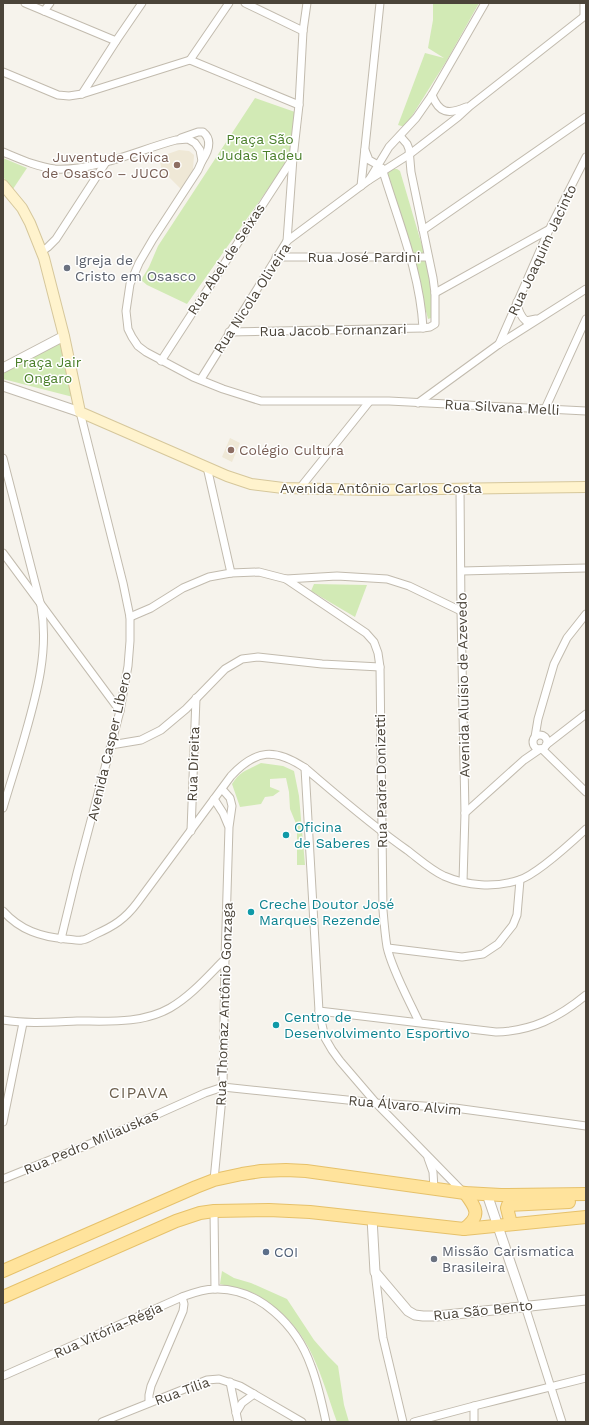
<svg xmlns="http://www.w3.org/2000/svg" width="589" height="1425" viewBox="0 0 589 1425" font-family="'Work Sans',sans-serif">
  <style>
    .education { fill: #efe8d6 }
    .green { fill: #d2eab5 }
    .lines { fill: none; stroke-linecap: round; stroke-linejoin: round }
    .minor-casing { stroke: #c2bbae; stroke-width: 9 }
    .tertiary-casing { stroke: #c2bbae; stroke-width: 11 }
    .secondary-casing { stroke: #d6c79b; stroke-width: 12 }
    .primary-casing { stroke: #e6c16a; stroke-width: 14 }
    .minor { stroke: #fff; stroke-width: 7 }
    .tertiary { stroke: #fff; stroke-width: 9 }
    .secondary { stroke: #fff3cd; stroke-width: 10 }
    .primary { stroke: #ffe39c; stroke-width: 12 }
    .education-dot { fill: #8d6e63; stroke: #fff; stroke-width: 1.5 }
    .worship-dot { fill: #6b7280; stroke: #fff; stroke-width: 1.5 }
    .culture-dot { fill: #0f9aa8; stroke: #fff; stroke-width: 1.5 }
    .service-dot { fill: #5c6f8a; stroke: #fff; stroke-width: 1.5 }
    .labels { text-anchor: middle; stroke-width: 3; stroke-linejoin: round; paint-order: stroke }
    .park-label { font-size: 14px; fill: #4a7f2a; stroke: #fff }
    .education-label { font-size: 14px; fill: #785e54; stroke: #fff; text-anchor: end }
    .street-label { font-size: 14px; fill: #4b4439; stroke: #fff }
    .worship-label { font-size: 14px; fill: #5b616d; stroke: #fff; text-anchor: start }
    .culture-label { font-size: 14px; fill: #0d838f; stroke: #fff; text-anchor: start }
    .service-label { font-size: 14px; fill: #4e5e75; stroke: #fff; text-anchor: start }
    .quarter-label { font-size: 16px; letter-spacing: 1px; fill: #6e6250; stroke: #fff }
  </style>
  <rect width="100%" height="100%" fill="#f6f3ec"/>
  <g class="education">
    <path d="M179 150 189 151 194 155 193 170 181 189 168 176 163 175 159 157Z"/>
    <path d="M230 438 240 443 232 462 222 457Z"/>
  </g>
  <g class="green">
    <path d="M433 3H479L447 60 405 127 398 125 425 53 444 58 428 48 433 20Z"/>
    <path d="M255 98 295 112 291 156 187 304 147 285 141 280 149 267 158 246Z"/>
    <path d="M3 158 27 168 13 189 3 177Z"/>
    <path d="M391 169H397L400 171 426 259 432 294 431 318 428 319 413 261 386 175Z"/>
    <path d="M62 341 73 397 3 379V371Z"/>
    <path d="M314 584 367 585 355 617 311 591Z"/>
    <path d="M261 763 283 766 294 771 299 796 305 865H297V826L290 809 289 792 286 778 270 779V787L280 791 273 796 265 797 261 804 240 807 232 784C240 771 248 770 261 763Z"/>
    <path d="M222 1271 234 1278 251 1283 287 1299 314 1340 328 1356 338 1366 344 1405 349 1422H337C321 1377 311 1330 268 1303 263 1299 258 1295 253 1293 242 1289 231 1287 220 1284Z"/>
  </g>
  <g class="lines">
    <g class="minor-casing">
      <g id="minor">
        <path d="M25 3 116 41"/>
        <path d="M245 3 303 31"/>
        <path d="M584 3V16"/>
        <path d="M44 11 50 3"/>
        <path d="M190 60 229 3"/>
        <path d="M3 72 58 95 69 96 82 94 190 60 299 105"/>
        <path d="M82 94 116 41 142 3"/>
        <path d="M432 95C439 113 448 115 466 107"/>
        <path d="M181 138 198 132H203C213 140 208 152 202 161"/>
        <path d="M365 150 369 160 378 165"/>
        <path d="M3 152C20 159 37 167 55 169 96 171 138 150 176 140L188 139 195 143 200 150 202 161 198 170 153 239 139 263 130 284 126 311 128 329 132 337 138 346 146 352 193 377 223 389 261 401H389L586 411"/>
        <path d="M382 168C398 221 420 272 423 328"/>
        <path d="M369 180 389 147 416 118 432 95 485 3"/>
        <path d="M361 186 380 3"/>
        <path d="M423 230 586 117"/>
        <path d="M287 241 293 158 299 105 303 31 307 3"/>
        <path d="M41 252 48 247 56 239 106 162"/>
        <path d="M276 257H428"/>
        <path d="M435 293 548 230"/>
        <path d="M517 302C518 310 520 316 526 321L536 319"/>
        <path d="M229 332 423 328 430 327 435 324V293L433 278 411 172 409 149 407 144 400 136"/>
        <path d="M499 344 549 230 586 157"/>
        <path d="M161 361 293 158"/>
        <path d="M201 379 287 241 369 180 410 154 458 117 470 106 586 15"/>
        <path d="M418 403 499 344 586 289"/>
        <path d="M545 409 586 319"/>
        <path d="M3 458 41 606C49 650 37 693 25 735 18 760 10 784 3 808"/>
        <path d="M207 467 231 573"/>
        <path d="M300 488 369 402"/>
        <path d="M460 488 461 611 465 813 463 882"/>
        <path d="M3 553 120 711"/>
        <path d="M462 571 586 568"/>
        <path d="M286 579 366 633 374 642 378 653 380 667 383 910C384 922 385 935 387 947 392 970 409 1000 419 1022"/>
        <path d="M130 617 151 608 183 588 209 577 231 573 259 572 286 579 337 576 387 579 409 586 461 611"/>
        <circle cx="540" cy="742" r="7"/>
        <path d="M535 737 538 719 554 664 567 638 586 614"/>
        <path d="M111 745 141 740 161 730 186 709 225 669 242 659 258 657 322 664 380 667"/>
        <path d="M546 745 586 714"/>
        <path d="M542 749 586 792"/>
        <path d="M305 768 319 1011 325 1038 332 1050 340 1061 376 1103 463 1192"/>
        <path d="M214 799 223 813 228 825"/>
        <path d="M465 813 524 760 540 749"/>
        <path d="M191 831 196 698"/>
        <path d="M3 911C20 930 41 937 66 939 71 939 77 941 82 940 86 940 92 936 96 934 114 926 125 919 137 903L231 776C256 749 275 748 305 768 338 796 371 825 407 850 419 859 431 870 444 876 467 886 495 888 519 880 536 875 572 842 586 829"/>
        <path d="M61 939 77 873 120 711 128 666 130 641V617L123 583 80 412"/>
        <path d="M388 948 462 957 483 954 498 944 513 925 517 915 520 880"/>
        <path d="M319 1011 496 1032C532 1031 558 1018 586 995"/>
        <path d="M3 1020C28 1024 52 1022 77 1021 107 1021 142 1024 170 1008 191 996 208 976 225 959"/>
        <path d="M3 1122 23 1023"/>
        <path d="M428 1158 433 1172 434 1189"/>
        <path d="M3 1179 102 1139 205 1093 223 1087 376 1103 455 1108 586 1126"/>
        <path d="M214 1180 223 1087 225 959 229 827 232 806 230 798 222 789"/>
        <path d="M214 1211 215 1289"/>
        <path d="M375 1272 383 1338 403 1422"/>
        <path d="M525 1306 562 1422"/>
        <path d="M3 1376 182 1297C193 1293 203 1289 214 1289 259 1287 297 1326 311 1366 318 1384 322 1403 326 1422"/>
        <path d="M230 1382 238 1422"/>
        <path d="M149 1402V1395L151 1386 183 1311 184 1304 182 1297"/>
        <path d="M236 1413 242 1403 254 1394"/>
        <path d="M102 1422 207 1380 219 1379 240 1386 302 1422"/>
        <path d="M414 1422 474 1406 586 1378"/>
        <path d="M474 1422V1406"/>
      </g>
    </g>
    <g class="tertiary-casing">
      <g id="tertiary">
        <path d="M3 368 64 336"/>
        <path d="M3 386 80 412"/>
        <path d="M487 1194 525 1306"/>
        <path d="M372 1218 375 1272 408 1311 415 1315 423 1316H437L586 1300"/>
      </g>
    </g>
    <g class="secondary-casing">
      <path id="secondary" d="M3 185 22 208 30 223 44 258 64 336 80 412 227 476 251 484 283 488 373 490 586 487"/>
    </g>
    <g class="primary-casing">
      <g id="primary">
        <path d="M511 1224 507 1208 508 1205 569 1202"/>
        <path d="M464 1229C482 1215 476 1208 465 1193"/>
        <path d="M3 1271 196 1187 214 1180 242 1174 261 1171 286 1170 306 1171 465 1193 501 1195 586 1194"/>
        <path d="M3 1297 176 1221 200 1213 214 1211 269 1210 310 1212 464 1229 586 1217"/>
      </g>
    </g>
    <use href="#minor" class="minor"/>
    <use href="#tertiary" class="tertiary"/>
    <use href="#secondary" class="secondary"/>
    <use href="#primary" class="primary"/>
  </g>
  <g class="education-dot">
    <circle cx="177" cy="165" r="4"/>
    <circle cx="231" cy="450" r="4"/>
  </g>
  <g class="worship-dot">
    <circle cx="67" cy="268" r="4"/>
    <circle cx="434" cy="1259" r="4"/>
  </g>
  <g class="culture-dot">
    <circle cx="286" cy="835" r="4"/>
    <circle cx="251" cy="912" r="4"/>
    <circle cx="276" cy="1025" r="4"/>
  </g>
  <circle class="service-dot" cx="266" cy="1252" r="4"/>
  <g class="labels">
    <g class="park-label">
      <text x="260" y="144">Praça São<tspan x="260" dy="16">Judas Tadeu</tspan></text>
      <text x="48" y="367">Praça Jair<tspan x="48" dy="16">Ongaro</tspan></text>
    </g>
    <g class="education-label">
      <text x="169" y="162">Juventude Civica<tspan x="169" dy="16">de Osasco – JUCO</tspan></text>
      <text x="239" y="455" text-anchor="start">Colégio Cultura</text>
    </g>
    <g class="street-label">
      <text transform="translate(542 250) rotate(-65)" y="5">Rua Joaquim Jacinto</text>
      <text x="364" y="262">Rua José Pardini</text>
      <text transform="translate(226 259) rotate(-57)" y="5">Rua Abel de Seixas</text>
      <text transform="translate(252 298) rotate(-57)" y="5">Rua Nicola Oliveira</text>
      <text transform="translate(333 330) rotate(-1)" y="5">Rua Jacob Fornanzari</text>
      <text transform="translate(502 407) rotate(3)" y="5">Rua Silvana Melli</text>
      <text x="381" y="493">Avenida Antônio Carlos Costa</text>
      <text transform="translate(463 685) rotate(-91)" y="5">Avenida Aluísio de Azevedo</text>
      <text transform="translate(109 746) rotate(-77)" y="5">Avenida Casper Líbero</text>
      <text transform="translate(193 764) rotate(-88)" y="5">Rua Direita</text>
      <text transform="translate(381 781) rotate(-91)" y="5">Rua Padre Donizetti</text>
      <text transform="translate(224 1004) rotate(-88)" y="5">Rua Thomaz Antônio Gonzaga</text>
      <text transform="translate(405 1105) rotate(5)" y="5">Rua Álvaro Alvim</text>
      <text transform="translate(91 1142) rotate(-23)" y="5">Rua Pedro Miliauskas</text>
      <text transform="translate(483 1310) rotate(-6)" y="5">Rua São Bento</text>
      <text transform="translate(108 1330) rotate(-24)" y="5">Rua Vitória-Régia</text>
      <text transform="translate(182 1391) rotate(-20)" y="5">Rua Tília</text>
    </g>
    <g class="worship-label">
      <text x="75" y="265">Igreja de<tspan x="75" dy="16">Cristo em Osasco</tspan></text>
      <text x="442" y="1256">Missão Carismatica<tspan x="442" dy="16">Brasileira</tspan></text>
    </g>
    <g class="culture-label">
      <text x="294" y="832">Oficina<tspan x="294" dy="16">de Saberes</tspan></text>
      <text x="259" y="909">Creche Doutor José<tspan x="259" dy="16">Marques Rezende</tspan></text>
      <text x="284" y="1022">Centro de<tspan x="284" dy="16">Desenvolvimento Esportivo</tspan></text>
    </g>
    <g class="service-label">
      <text x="274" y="1257">COI</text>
    </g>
    <g class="quarter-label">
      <text x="139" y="1098">CIPAVA</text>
    </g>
  </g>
  <rect width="589" height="1425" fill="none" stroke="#4b4439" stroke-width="8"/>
</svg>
